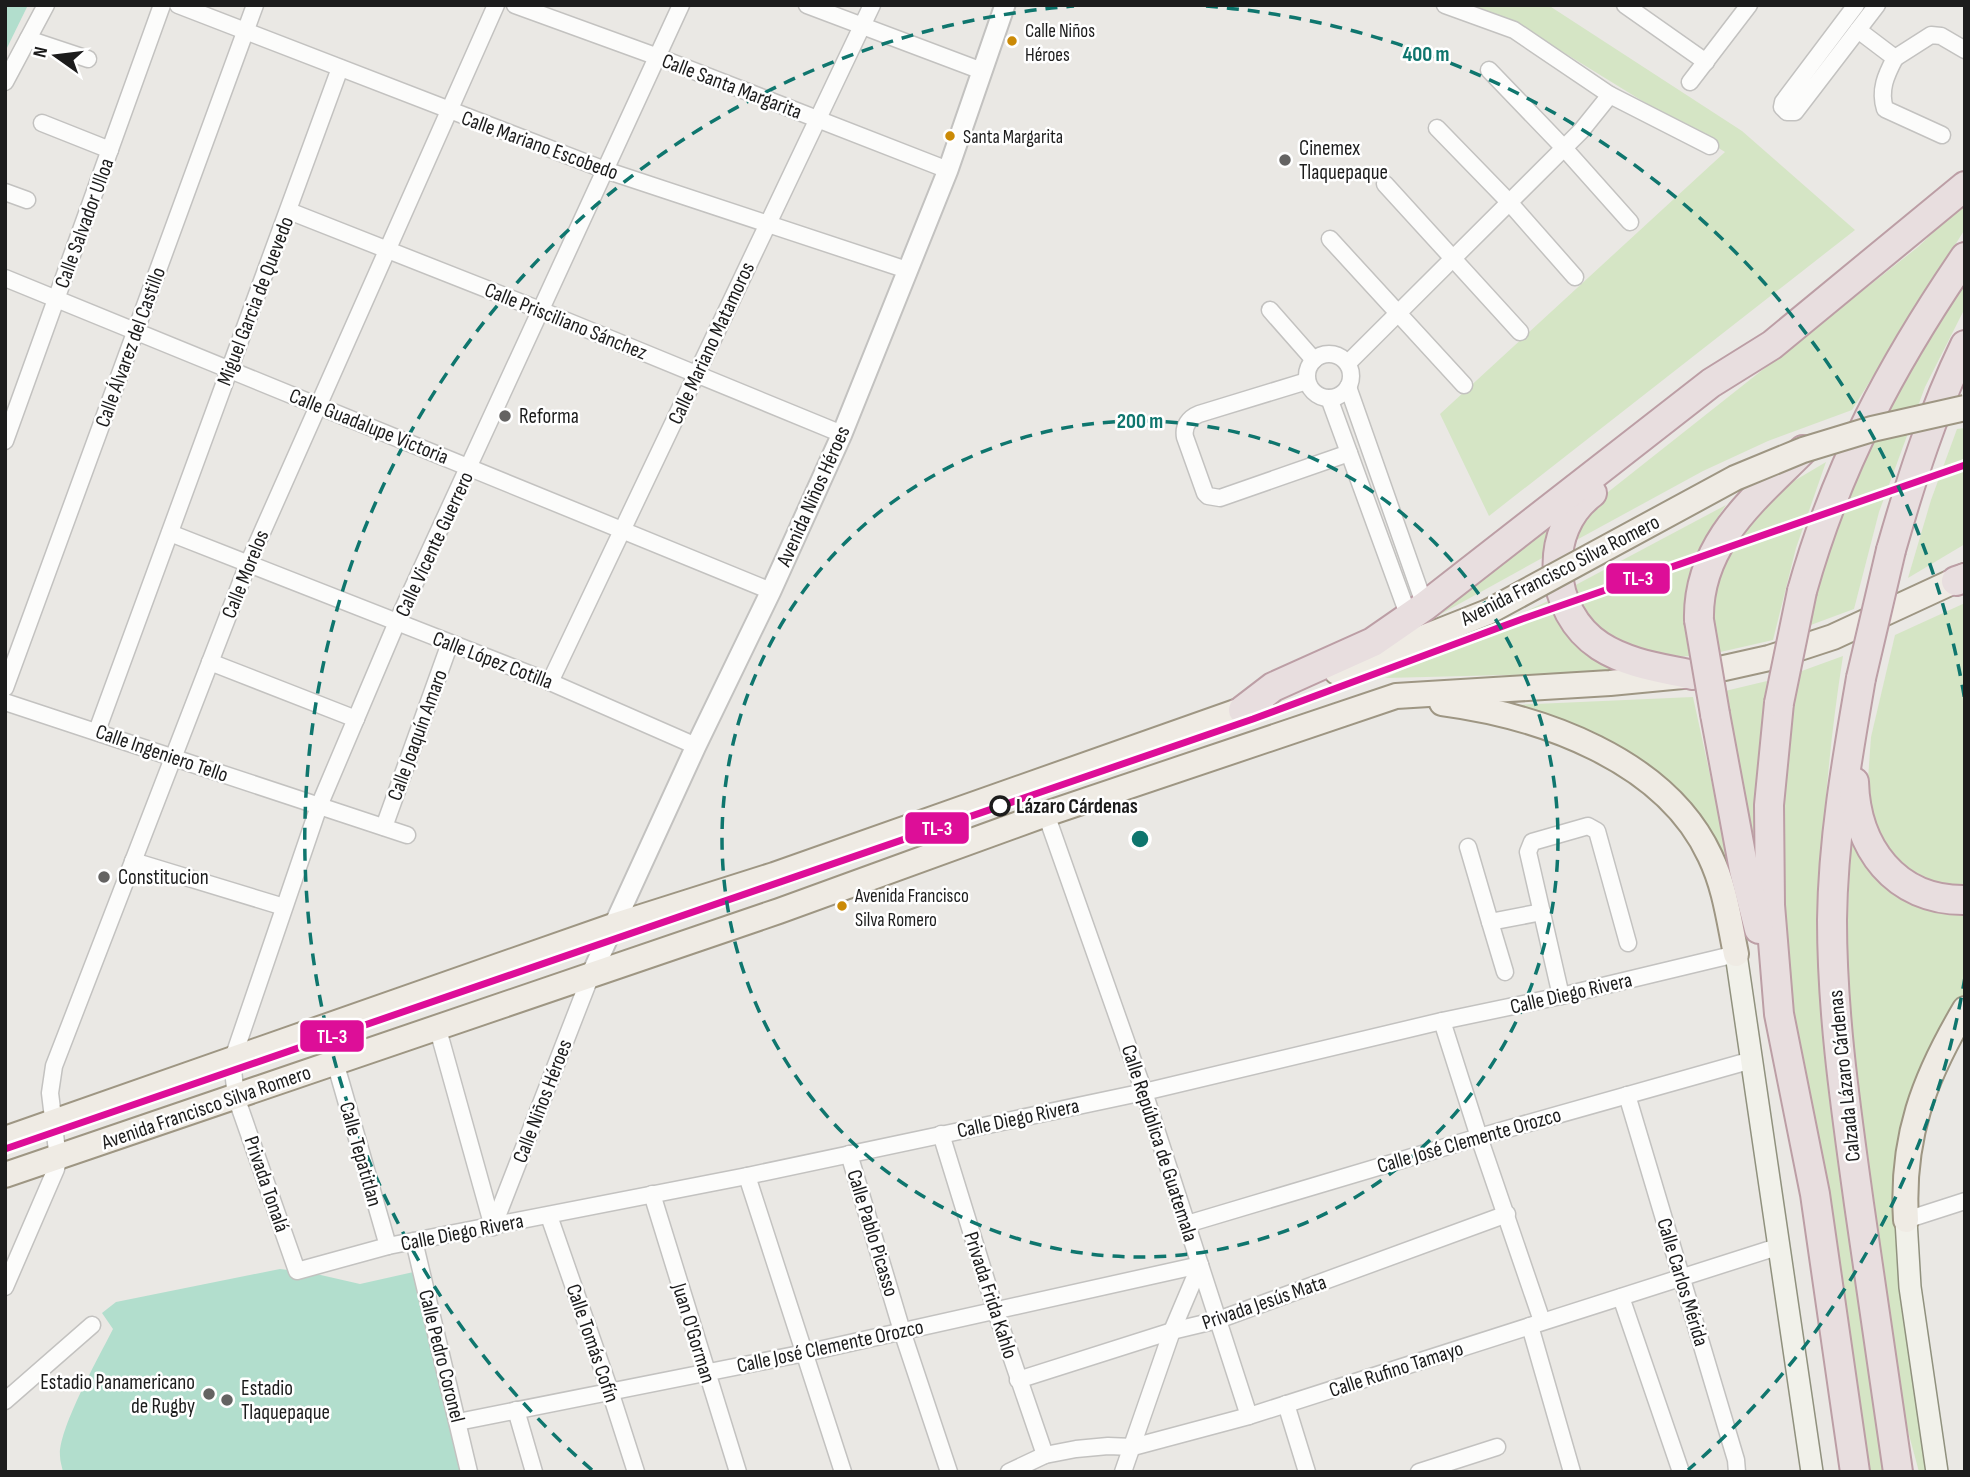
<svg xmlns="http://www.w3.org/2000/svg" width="1970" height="1477" viewBox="0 0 1970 1477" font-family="'Sofia Sans Condensed',sans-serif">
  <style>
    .grass { fill: #d5e5c5 }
    .pitch { fill: #b2decd }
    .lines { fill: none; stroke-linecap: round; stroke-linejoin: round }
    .minor-casing { stroke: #c3c2c0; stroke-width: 19 }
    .tertiary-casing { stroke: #c3c2c0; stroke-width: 23 }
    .secondary-casing { stroke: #90917e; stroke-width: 24 }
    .primary-casing { stroke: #9e9683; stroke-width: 28 }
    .motorway-casing { stroke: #bc9ea5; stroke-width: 32 }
    .minor { stroke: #fcfcfb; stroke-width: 16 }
    .tertiary { stroke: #fcfcfb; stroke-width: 19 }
    .secondary { stroke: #f1f1ea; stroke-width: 21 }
    .primary { stroke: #efebe4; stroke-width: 24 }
    .motorway { stroke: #e8dedf; stroke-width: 28 }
    .primary-bridge-casing { stroke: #9e9683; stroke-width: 28; stroke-linecap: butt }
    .motorway-bridge-casing { stroke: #bc9ea5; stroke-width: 32; stroke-linecap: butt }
    .primary-bridge { stroke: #efebe4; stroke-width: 24 }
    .motorway-bridge { stroke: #e8dedf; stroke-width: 28 }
    .metro-1-casing { stroke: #fff; stroke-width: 12 }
    .metro-1 { stroke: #dd0e98; stroke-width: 7 }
    .ring { fill: none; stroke: #0f766e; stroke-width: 3.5; stroke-dasharray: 12 9 }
    .bus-dot { fill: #cb8a06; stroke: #fff; stroke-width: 2.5 }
    .poi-dot { fill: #646362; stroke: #fff; stroke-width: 2.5 }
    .stop-dot { fill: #fff; stroke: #1c1c1c; stroke-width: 3.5 }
    .labels { text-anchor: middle; stroke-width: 5; stroke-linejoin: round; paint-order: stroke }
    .bus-label { font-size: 19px; fill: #1c1c1c; stroke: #fff; text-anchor: start }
    .street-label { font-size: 21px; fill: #1c1c1c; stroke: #fff }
    .poi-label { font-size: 21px; fill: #1c1c1c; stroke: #fff; text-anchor: start }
    .stop-label { font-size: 21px; font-weight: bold; fill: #1c1c1c; stroke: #fff; text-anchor: start }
    .centre { fill: #0f766e; stroke: #fff; stroke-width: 3.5 }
    .ring-label { font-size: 21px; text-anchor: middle; font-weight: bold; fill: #0f766e; stroke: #fff; stroke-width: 5; stroke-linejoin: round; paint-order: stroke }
    .line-badge { stroke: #fff; stroke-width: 2.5 }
    .badge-label { font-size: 19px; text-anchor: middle; font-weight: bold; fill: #fff }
  </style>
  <rect width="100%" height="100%" fill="#eae8e4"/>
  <g class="grass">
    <path d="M1470 5H1548L1742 131 1855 230 1489 516 1440 414 1725 152 1516 23Z"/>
    <path d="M1965 202V229L1852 410 1768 441 1703 471 1571 543 1598 500 1918 247Z"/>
    <path d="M1965 272V308L1925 387 1879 512 1854 609 1808 626 1829 546 1864 452Z"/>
    <path d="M1965 428V544L1908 578 1931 500 1957 429Z"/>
    <path d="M1826 462 1796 548 1773 640 1716 653 1712 620 1715 588 1724 555 1772 494Z"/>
    <path d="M1726 505C1686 562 1683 588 1690 656L1659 658 1629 651 1585 619 1570 588Z"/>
    <path d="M1553 516 1544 557 1381 647Z"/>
    <path d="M1548 601C1568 643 1585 648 1624 672L1385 678Z"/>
    <path d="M1965 603V890L1920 883 1880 842 1867 793 1871 737 1895 635Z"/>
    <path d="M1843 656C1824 777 1816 898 1822 1020 1825 1082 1836 1144 1845 1204 1858 1294 1871 1383 1884 1472H1865L1782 937 1780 830 1788 739 1799 672Z"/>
    <path d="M1767 681 1759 749 1753 848 1721 692Z"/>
    <path d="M1693 697 1734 885 1690 807 1515 705Z"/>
    <path d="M1851 837 1965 909V993L1945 1023 1896 1188V1254L1929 1472H1919L1904 1416 1855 1094 1846 969Z"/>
  </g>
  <g class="pitch">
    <path d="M5 5H28L5 52Z"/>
    <path d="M280 1269 312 1273 360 1284 418 1271 460 1472H63C62 1467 60 1461 60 1456 58 1429 100 1355 113 1329L102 1313 116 1302Z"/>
  </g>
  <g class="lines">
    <g class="minor-casing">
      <g id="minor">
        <path d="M178 5 605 170 907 270"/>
        <path d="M515 5 658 57 948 170"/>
        <path d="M681 5 397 622 319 806 232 1061 236 1097 297 1271 388 1246 747 1176 1144 1092 1442 1021 1561 996 1736 954"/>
        <path d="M807 5 982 71"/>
        <path d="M1445 5 1514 30 1610 95"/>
        <path d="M1625 5 1706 62"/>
        <path d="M1856 5 1783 102 1782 107 1787 112H1795L1877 5"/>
        <path d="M1858 30 1895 58C1886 75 1879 90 1885 109L1942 135"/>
        <path d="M28 39 88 59"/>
        <path d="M1895 58 1931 35 1941 36 1965 50"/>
        <path d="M1489 70 1564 148 1630 222"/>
        <path d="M5 82 46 5"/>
        <path d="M1690 82 1749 5"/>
        <path d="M42 123 110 150"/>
        <path d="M1437 128 1509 202 1575 277"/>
        <path d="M1385 184 1520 332"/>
        <path d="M5 192 27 200"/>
        <path d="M289 211 540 310 842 434"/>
        <path d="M1330 239 1464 385"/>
        <path d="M5 278 771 591"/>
        <path d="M1270 310 1314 360"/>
        <circle cx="1329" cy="376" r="22"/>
        <path d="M1348 363 1581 131 1610 95 1710 146"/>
        <path d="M1307 381 1199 414C1189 418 1183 426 1185 437L1205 493 1208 496 1220 498 1349 453"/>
        <path d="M1348 387 1425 606"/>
        <path d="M1329 398 1409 617"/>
        <path d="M5 441 162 5"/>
        <path d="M170 533 550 682 696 746"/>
        <path d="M210 662 356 719"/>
        <path d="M550 682 872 5"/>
        <path d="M5 688 255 5"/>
        <path d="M5 702 407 835"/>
        <path d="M97 731 340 68"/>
        <path d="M1046 814 1144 1092 1249 1416"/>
        <path d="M384 827 450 643"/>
        <path d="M1468 847 1490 922 1542 912"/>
        <path d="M133 861 284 907"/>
        <path d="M1490 922 1505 972"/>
        <path d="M1561 996 1528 852 1532 842 1588 826 1597 831 1628 943"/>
        <path d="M1442 1021 1479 1137 1542 1321"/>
        <path d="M437 1026 493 1227"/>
        <path d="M335 1062 388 1246"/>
        <path d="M1627 1095 1736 1460 1737 1472"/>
        <path d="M941 1134 996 1312 1045 1455"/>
        <path d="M849 1154 902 1331 949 1472"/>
        <path d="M747 1176 843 1472"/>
        <path d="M652 1194 738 1472"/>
        <path d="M549 1216 610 1391 636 1472"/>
        <path d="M1906 1220 1965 1201"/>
        <path d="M1187 1224 1479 1137 1752 1060"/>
        <path d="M493 1227 591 975"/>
        <path d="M414 1241 469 1472"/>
        <path d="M5 1287 56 1169 58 1159 50 1093 54 1066 248 564 496 5"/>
        <path d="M1621 1297 1681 1472"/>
        <path d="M1530 1326 1572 1472"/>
        <path d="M1018 1380 1172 1331 1218 1320 1507 1214"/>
        <path d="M5 1401 92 1325"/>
        <path d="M1286 1404 1307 1472"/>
        <path d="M516 1410 534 1472"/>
        <path d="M458 1422 805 1353 1200 1265"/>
        <path d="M1009 1472 1045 1455 1076 1449 1108 1446 1133 1447 1249 1416 1780 1246"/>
        <path d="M1123 1472 1172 1331 1200 1265"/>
        <path d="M1419 1472 1497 1447"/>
      </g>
    </g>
    <g class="tertiary-casing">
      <path id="tertiary" d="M591 975 696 746 771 591 842 434 948 170 1005 5"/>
    </g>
    <g class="secondary-casing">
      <g id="secondary">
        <path d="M1736 954 1812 1472"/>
        <path d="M1906 1220 1910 1287 1937 1472"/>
      </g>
    </g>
    <g class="primary-casing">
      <g id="primary">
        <path d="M1337 672 1488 612"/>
        <path d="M1442 703C1540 716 1665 759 1710 856 1725 887 1729 920 1736 954"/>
        <path d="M5 1139 613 926 774 875 1261 703"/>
        <path d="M5 1175 779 911 1046 814 1396 696 1610 683 1693 675 1769 658 1833 637 1965 576"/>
        <path d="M1906 1220C1901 1138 1924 1078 1965 1009"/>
      </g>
    </g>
    <g class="motorway-casing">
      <g id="motorway">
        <path d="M1592 493C1542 530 1548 612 1600 646 1628 664 1661 668 1693 675"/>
        <path d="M1891 550C1911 480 1933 411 1965 345"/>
        <path d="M1956 581 1965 578"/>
        <path d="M1802 591C1837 466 1892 364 1965 257"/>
        <path d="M1699 620C1697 544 1754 499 1803 450"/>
        <path d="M1861 678C1847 759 1833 838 1832 920 1832 1016 1846 1110 1859 1204 1872 1294 1885 1383 1898 1472"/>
        <path d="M1779 703 1769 805 1770 905 1779 1014 1815 1194 1855 1472"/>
        <path d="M1243 710 1273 687 1373 642 1425 606 1711 383 1772 345 1965 186"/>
        <path d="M1715 714 1744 870 1759 929"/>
        <path d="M1854 782C1856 847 1895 901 1965 900"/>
      </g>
    </g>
    <use href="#minor" class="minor"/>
    <use href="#tertiary" class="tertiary"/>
    <use href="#secondary" class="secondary"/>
    <use href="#primary" class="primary"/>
    <use href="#motorway" class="motorway"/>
    <g class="primary-bridge-casing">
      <path id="primary-bridge" d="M1488 612 1735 478 1803 450 1872 429 1965 408"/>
    </g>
    <g class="motorway-bridge-casing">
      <g id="motorway-bridge">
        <path d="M1699 620 1715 714"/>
        <path d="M1861 678 1891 550"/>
        <path d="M1779 703 1802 591"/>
      </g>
    </g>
    <use href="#primary-bridge" class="primary-bridge"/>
    <use href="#motorway-bridge" class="motorway-bridge"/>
    <g class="metro-1-casing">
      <path id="metro-1" d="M5 1149 1253 719 1525 618 1965 465"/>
    </g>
    <use href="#metro-1" class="metro-1"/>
  </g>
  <g class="ring">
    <circle cx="1140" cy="839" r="418"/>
    <path d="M1965 977A836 836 0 0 1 1688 1470M592 1470A836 836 0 0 1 1074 6M1206 6A836 836 0 0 1 1965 701"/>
  </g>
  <g class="bus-dot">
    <circle cx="1012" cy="41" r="6"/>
    <circle cx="950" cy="136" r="6"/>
    <circle cx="842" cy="906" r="6"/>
  </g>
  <g class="poi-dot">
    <circle cx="1285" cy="160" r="7"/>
    <circle cx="505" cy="416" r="7"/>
    <circle cx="104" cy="877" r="7"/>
    <circle cx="209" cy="1394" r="7"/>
    <circle cx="227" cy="1400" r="7"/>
  </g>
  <circle class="stop-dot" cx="1000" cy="806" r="9"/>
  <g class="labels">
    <g class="bus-label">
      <text x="1025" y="37">Calle Niños<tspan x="1025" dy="24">Héroes</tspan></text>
      <text x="963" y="143">Santa Margarita</text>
      <text x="855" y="902">Avenida Francisco<tspan x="855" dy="24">Silva Romero</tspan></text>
    </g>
    <g class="street-label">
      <text transform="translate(732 86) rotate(21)" y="7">Calle Santa Margarita</text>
      <text transform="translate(540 145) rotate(20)" y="7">Calle Mariano Escobedo</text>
      <text transform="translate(84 223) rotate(-70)" y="7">Calle Salvador Ulloa</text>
      <text transform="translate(255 301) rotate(-69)" y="7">Miguel Garcia de Quevedo</text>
      <text transform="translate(566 321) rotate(22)" y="7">Calle Prisciliano Sánchez</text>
      <text transform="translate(711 343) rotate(-65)" y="7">Calle Mariano Matamoros</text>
      <text transform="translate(130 347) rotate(-70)" y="7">Calle Álvarez del Castillo</text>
      <text transform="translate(369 426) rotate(22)" y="7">Calle Guadalupe Victoria</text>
      <text transform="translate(813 496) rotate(-66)" y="7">Avenida Niños Héroes</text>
      <text transform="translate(434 544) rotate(-65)" y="7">Calle Vicente Guerrero</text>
      <text transform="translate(1560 570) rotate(-27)" y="7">Avenida Francisco Silva Romero</text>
      <text transform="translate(245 574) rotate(-68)" y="7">Calle Morelos</text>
      <text transform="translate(493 660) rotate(21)" y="7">Calle López Cotilla</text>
      <text transform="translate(417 735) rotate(-70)" y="7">Calle Joaquín Amaro</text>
      <text transform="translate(162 753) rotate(19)" y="7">Calle Ingeniero Tello</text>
      <text transform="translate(1571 993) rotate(-13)" y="7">Calle Diego Rivera</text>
      <text transform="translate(1844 1076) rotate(-96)" y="7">Calzada Lázaro Cárdenas</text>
      <text transform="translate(542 1101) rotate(-69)" y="7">Calle Niños Héroes</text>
      <text transform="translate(206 1107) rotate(-19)" y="7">Avenida Francisco Silva Romero</text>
      <text transform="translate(1018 1118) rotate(-12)" y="7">Calle Diego Rivera</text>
      <text transform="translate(1469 1140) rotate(-16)" y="7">Calle José Clemente Orozco</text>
      <text transform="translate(1160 1143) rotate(72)" y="7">Calle República de Guatemala</text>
      <text transform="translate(361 1154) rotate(74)" y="7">Calle Tepatitlan</text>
      <text transform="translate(267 1184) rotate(71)" y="7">Privada Tonalá</text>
      <text transform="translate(462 1232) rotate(-11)" y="7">Calle Diego Rivera</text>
      <text transform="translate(873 1233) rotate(73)" y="7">Calle Pablo Picasso</text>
      <text transform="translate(1683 1282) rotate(73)" y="7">Calle Carlos Mérida</text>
      <text transform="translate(991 1295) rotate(72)" y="7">Privada Frida Kahlo</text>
      <text transform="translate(1264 1302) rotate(-19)" y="7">Privada Jesús Mata</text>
      <text transform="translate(694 1333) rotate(73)" y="7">Juan O'Gorman</text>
      <text transform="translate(593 1343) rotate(71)" y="7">Calle Tomás Cofín</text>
      <text transform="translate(830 1346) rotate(-12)" y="7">Calle José Clemente Orozco</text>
      <text transform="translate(442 1356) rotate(76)" y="7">Calle Pedro Coronel</text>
      <text transform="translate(1396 1369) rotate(-18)" y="7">Calle Rufino Tamayo</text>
    </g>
    <g class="poi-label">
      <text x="1299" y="155">Cinemex<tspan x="1299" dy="24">Tlaquepaque</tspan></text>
      <text x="519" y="423">Reforma</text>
      <text x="118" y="884">Constitucion</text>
      <text x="195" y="1389" text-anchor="end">Estadio Panamericano<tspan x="195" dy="24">de Rugby</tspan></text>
      <text x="241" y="1395">Estadio<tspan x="241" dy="24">Tlaquepaque</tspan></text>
    </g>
    <g class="stop-label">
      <text x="1016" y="813">Lázaro Cárdenas</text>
    </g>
  </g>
  <circle cx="1140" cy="839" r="10" class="centre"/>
  <g class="ring-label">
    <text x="1426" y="61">400 m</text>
    <text x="1140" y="428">200 m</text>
  </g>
  <g class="line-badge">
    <rect x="1605" y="562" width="66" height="33" rx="7" fill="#dd0e98"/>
    <rect x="904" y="811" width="66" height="34" rx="7" fill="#dd0e98"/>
    <rect x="299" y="1019" width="66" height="34" rx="7" fill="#dd0e98"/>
  </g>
  <g class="badge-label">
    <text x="1638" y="585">TL-3</text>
    <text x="937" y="835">TL-3</text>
    <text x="332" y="1043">TL-3</text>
  </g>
  <rect width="1970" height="1477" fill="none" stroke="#1c1c1c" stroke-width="14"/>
  <g transform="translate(56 56) rotate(284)" stroke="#ffffff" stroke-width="5" paint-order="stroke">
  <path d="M0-5L12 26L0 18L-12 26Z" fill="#1c1c1c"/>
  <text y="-10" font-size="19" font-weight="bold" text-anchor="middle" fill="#1c1c1c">N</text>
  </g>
</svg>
